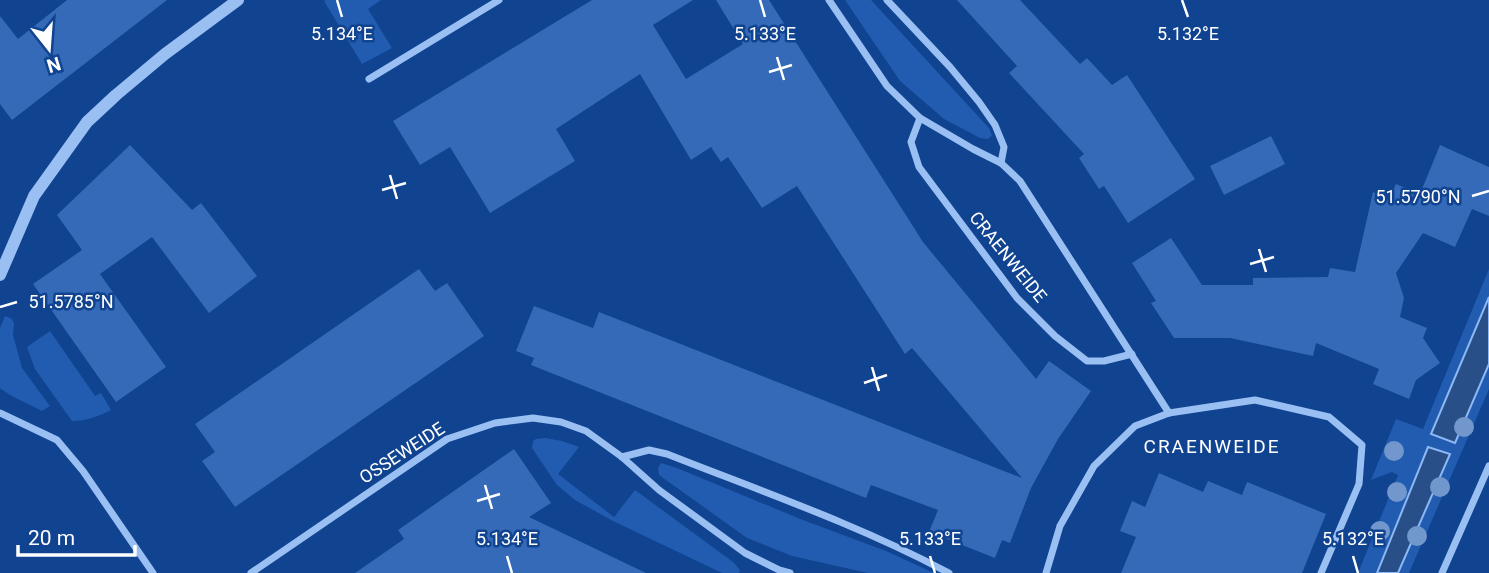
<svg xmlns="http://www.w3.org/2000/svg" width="1489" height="573" viewBox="0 0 1489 573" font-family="Roboto,sans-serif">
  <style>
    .green { fill: #225cb0 }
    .water { fill: #294f88; stroke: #8cb9f6; stroke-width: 2 }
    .building { fill: #346ab8 }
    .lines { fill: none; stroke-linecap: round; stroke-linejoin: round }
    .minor { stroke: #9abff3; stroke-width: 7 }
    .tertiary { stroke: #9abff3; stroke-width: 12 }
    .tree { fill: #7297cc }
    .ticks { fill: none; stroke: #fff; stroke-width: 2.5 }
    .labels { text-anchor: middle; stroke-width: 5; stroke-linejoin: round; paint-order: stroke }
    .street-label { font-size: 18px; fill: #fff; stroke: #104390 }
    .neighbourhood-label { font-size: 19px; letter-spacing: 2px; fill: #fff; stroke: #104390 }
    .ticks-label { font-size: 18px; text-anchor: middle; fill: #fff; stroke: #104390; stroke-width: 5; stroke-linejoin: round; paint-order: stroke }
  </style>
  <rect width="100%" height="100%" fill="#104390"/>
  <g class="green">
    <path d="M326 0H381L368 9 392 48 362 64 324 1Z"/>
    <path d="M845 0H871L989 128 992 135 988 139 980 138 944 119 900 81Z"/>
    <path d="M1489 269V389L1409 573H1358L1398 475 1392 472 1371 480 1396 419 1423 429Z"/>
    <path d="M5 316 12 319 14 323 13 335 22 368 50 406 42 411C28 403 12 398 0 388V328Z"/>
    <path d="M50 331 95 396 101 393 111 410C99 416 87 421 72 421L35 369 27 347Z"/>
    <path d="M545 438 562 441 579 447 558 474 614 517 635 490 733 562 740 570 739 573H722L611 520 575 500 557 485 532 448 533 441 536 439Z"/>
    <path d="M661 463 677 468 803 520 886 551 934 573H868L792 556 747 538 659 475 658 468Z"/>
  </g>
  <g class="water">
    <path d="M1489 297V364L1455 443 1431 434Z"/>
    <path d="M1428 447 1450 454 1398 573H1377Z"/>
  </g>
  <g class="building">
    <path d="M67 0H167L12 120 0 104V16L18 39Z"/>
    <path d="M592 0H693L653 25 686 79 743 44 716 0H769L923 242 970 299 1036 379 1049 361 1091 391 1058 439 1031 488 1010 543 1002 540 995 558 929 532 938 510 871 485 866 498 531 365 534 358 516 351 534 306 593 328 599 312 1022 478 912 348 905 354 797 186 762 208 728 157 721 162 711 147 691 160 640 74 556 129 575 161 490 213 450 147 420 165 393 121Z"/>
    <path d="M957 0H1020L1080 64 1087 58 1112 85 1127 75 1195 179 1128 223 1104 186 1099 189 1079 158 1084 154 1009 73 1017 66Z"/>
    <path d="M1271 136 1285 164 1224 195 1210 166Z"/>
    <path d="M130 145 192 210 201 203 257 276 209 313 152 237 100 274 166 367 116 402 33 284 82 250 57 215Z"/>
    <path d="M1440 145 1489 167V216L1472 209 1455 247 1423 233 1396 273 1404 298 1400 317 1427 328 1423 338 1440 363 1416 380 1409 399 1373 384 1379 369 1316 343 1313 356 1230 338H1174L1151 303 1156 301 1132 263 1171 238 1202 285H1253V278L1328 277 1330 268 1355 272 1373 192 1389 200 1396 184 1420 194Z"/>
    <path d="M419 269 435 291 447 283 484 336 235 507 202 461 215 452 195 424Z"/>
    <path d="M514 449 551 503 529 517 646 573H355L404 539 398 530Z"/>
    <path d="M1159 473 1203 492 1208 481 1242 495 1247 482 1326 514 1302 573H1121L1136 537 1120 531 1132 501 1145 507Z"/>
  </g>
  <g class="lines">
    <g class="minor">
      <path d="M829 0 887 86 920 118 973 149 1001 163 1020 181 1169 413"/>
      <path d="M887 0 950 67 979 102 995 125 1004 147 1001 163"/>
      <path d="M369 79 499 0"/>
      <path d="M920 118 911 142 919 167 1017 298 1055 336 1087 361H1104L1132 354"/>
      <path d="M0 413 57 440 83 471 153 573"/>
      <path d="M622 457 649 450 667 454C761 491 859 525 949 573"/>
      <path d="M251 573 447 439 495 423 533 418 561 422 586 431 622 457 659 490 745 553 779 570 790 573"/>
      <path d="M1046 573 1060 526 1094 466 1135 426 1169 413 1255 400 1329 417 1362 445 1359 484 1321 573"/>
      <path d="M1442 573 1489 466"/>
    </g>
    <path class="tertiary" d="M0 275 34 196 87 122 116 95 165 54 238 0"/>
  </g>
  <g class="tree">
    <circle cx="1464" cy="427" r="10"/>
    <circle cx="1394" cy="451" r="10"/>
    <circle cx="1440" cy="487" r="10"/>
    <circle cx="1397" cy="492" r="10"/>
    <circle cx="1380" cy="531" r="10"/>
    <circle cx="1417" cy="536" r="10"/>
  </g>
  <path class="ticks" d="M337 0 342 17M760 0 765 17M1182 0 1188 17M777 57 784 80M769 72 792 65M390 175 397 199M382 190 406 183M1472 196 1489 191M1259 249 1266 272M1250 264 1274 257M0 307 17 302M872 367 879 391M864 383 887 375M485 485 492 509M477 501 500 494M507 556 512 573M930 556 935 573M1353 556 1358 573"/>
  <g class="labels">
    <g class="street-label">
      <text transform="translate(1008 257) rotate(51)" y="6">CRAENWEIDE</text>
      <text transform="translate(402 453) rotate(-33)" y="6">OSSEWEIDE</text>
    </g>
    <g class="neighbourhood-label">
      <text x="1212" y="453">CRAENWEIDE</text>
    </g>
  </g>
  <g class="ticks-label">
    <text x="342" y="40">5.134°E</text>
    <text x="765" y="40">5.133°E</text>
    <text x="1188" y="40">5.132°E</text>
    <text x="1418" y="203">51.5790°N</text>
    <text x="71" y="308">51.5785°N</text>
    <text x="507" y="545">5.134°E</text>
    <text x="930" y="545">5.133°E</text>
    <text x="1353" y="545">5.132°E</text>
  </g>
  <g transform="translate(49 49) rotate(163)" stroke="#104390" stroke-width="5" paint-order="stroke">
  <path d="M0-5L12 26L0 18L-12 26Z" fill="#ffffff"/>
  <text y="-10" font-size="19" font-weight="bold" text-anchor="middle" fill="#ffffff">N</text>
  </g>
  <path d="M18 545v10h117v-10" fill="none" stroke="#ffffff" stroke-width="3.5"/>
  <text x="28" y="545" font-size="21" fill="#ffffff" stroke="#104390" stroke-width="5" paint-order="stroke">20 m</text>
</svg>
